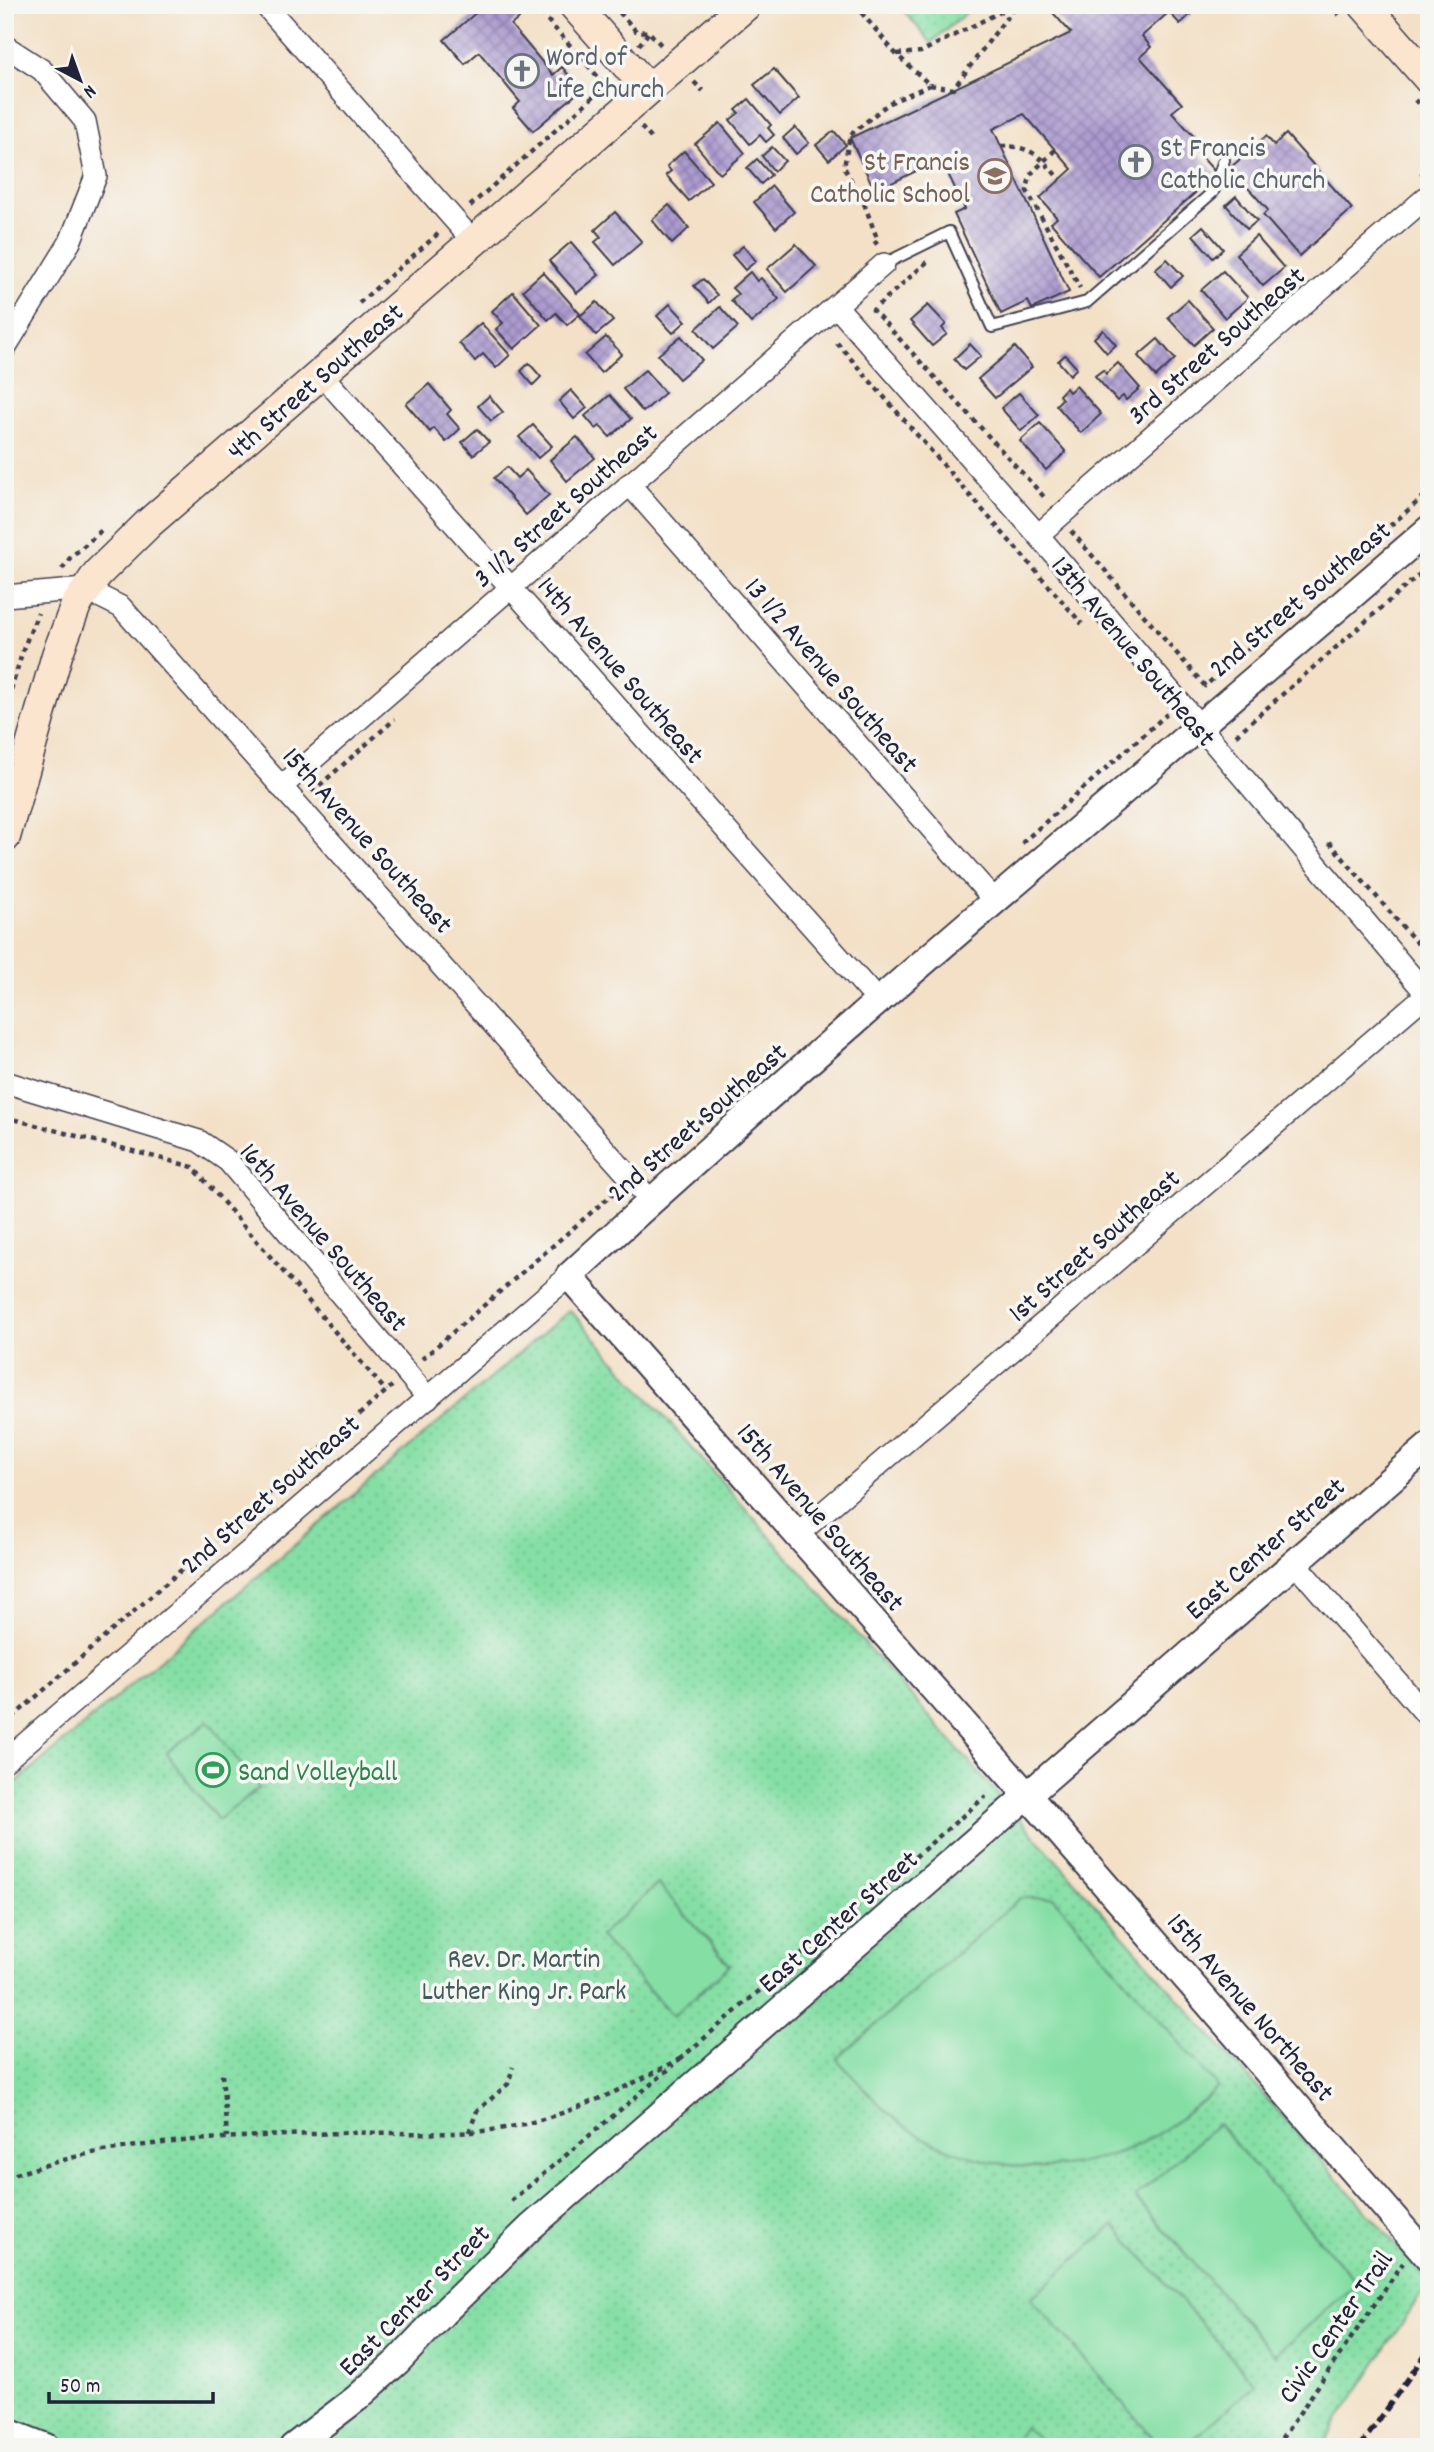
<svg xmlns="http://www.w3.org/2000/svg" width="1434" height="2452" viewBox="0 0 1434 2452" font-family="Dekko,sans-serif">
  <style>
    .park { fill: url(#park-dots); stroke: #548070; stroke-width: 2 }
    .pitch { fill: #85dfa5; stroke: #548070; stroke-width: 2 }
    .building { fill: url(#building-cross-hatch) }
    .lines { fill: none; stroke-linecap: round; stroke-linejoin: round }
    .service-casing { stroke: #413e50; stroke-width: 14 }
    .minor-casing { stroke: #413e50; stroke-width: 24 }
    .tertiary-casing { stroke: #413e50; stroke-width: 30 }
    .secondary-casing { stroke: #413e50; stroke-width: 33 }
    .path { stroke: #413e50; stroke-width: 4.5; stroke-dasharray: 5 5; stroke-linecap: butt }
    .service { stroke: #fff; stroke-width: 10 }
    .minor { stroke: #fff; stroke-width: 21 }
    .tertiary { stroke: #fff; stroke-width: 26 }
    .secondary { stroke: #fbe5cf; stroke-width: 30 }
    .rail { stroke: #22223b; stroke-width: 5; stroke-dasharray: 10 5; stroke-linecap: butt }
    .labels { text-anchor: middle; stroke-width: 7; stroke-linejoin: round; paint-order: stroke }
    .worship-label { font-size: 28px; fill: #5b616d; stroke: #f6f6f2; text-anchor: start }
    .education-label { font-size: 28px; fill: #785e54; stroke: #f6f6f2; text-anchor: end }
    .street-label { font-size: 28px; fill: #22223b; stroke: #f6f6f2 }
    .leisure-label { font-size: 28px; fill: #27864d; stroke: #f6f6f2; text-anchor: start }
    .park-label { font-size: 28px; fill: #405b5b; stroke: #f6f6f2 }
  </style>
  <defs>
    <pattern id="park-dots" width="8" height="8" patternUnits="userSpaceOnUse" patternTransform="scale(1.75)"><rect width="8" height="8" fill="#85dfa5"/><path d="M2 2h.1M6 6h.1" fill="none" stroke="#73bf8f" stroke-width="1.8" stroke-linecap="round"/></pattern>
    <pattern id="building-cross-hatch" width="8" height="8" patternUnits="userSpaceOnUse" patternTransform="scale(1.75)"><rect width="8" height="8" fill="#ac9bd0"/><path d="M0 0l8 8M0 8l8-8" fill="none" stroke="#8c7eaa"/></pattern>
  </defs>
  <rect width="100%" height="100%" fill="#f6f6f2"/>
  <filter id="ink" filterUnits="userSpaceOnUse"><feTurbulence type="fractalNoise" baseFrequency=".0143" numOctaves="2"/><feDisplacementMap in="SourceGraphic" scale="14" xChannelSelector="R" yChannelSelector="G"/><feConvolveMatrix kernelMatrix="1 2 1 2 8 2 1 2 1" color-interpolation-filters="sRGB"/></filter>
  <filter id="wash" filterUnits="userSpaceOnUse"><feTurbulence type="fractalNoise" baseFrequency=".00686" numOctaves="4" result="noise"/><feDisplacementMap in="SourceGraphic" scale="28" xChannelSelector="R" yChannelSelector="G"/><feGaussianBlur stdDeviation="1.57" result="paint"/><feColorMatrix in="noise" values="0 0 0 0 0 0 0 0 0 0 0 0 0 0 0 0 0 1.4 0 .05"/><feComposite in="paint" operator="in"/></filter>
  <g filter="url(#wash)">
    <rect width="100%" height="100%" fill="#f3e0c6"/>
    <g class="park">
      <path d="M899 5H975L931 43Z"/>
      <path d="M570 1310 1429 2282 1321 2447H13L5 2437V1792Z"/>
    </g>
    <g class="pitch">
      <path d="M208 1721 259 1788 218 1820 166 1753Z"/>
      <path d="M658 1884 730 1965 673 2016 600 1936Z"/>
      <path d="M1020 1898H1054L1218 2087C1195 2107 1172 2127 1145 2141 1121 2153 1090 2163 1063 2166 1009 2172 940 2154 897 2120 875 2102 856 2080 837 2059Z"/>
      <path d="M1218 2124 1357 2283 1275 2355 1135 2197Z"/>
      <path d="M1114 2225 1255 2384 1184 2447H1161L1031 2298Z"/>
      <path d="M1024 2427 1050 2447H1009Z"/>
    </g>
    <g id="blocks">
      <g class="building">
        <path d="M485 5H517L524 14 511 25 553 75 562 67 581 90 533 131 513 108 520 102 479 52 465 64 444 40Z"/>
        <path d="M1046 5H1187L1193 12 1180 24 1169 12 1142 36 1151 47 1140 57 1182 104 1172 112 1197 140 1191 145 1217 174 1099 277 1051 223 1057 218 1040 198 1072 169 1024 114 993 129 1069 292 1032 309 1028 301 1001 314 954 214 965 209 941 159 875 191 850 138 1071 33Z"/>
        <path d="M774 69 799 98 780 115 754 85Z"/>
        <path d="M749 99 771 125 768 128 774 135 766 142 760 135 750 144 730 120 739 113 736 110Z"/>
        <path d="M720 123 745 153 720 174 695 144Z"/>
        <path d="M795 127 809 143 796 154 783 138Z"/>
        <path d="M834 131 846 145 829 160 816 145Z"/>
        <path d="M1286 134 1352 209 1299 256 1263 215 1268 210 1230 168 1266 136 1274 145Z"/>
        <path d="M772 147 785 161 774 171 762 156Z"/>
        <path d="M684 151 711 182 689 201 666 175 671 171 667 166Z"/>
        <path d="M757 159 771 175 761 184 747 168Z"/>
        <path d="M772 186 794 212 776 228 754 202Z"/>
        <path d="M1236 196 1257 221 1247 229 1226 205Z"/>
        <path d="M669 205 689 228 672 244 652 220Z"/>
        <path d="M615 212 642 242 615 265 595 242 601 237 595 230Z"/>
        <path d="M1203 226 1223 249 1213 258 1193 235Z"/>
        <path d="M1256 236 1284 268 1263 286 1236 254Z"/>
        <path d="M571 242 599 275 577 293 549 261Z"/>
        <path d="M796 244 816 266 787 292 767 269Z"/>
        <path d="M743 246 756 261 745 270 732 255Z"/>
        <path d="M1167 259 1183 276 1171 287 1155 269Z"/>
        <path d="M1223 271 1248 298 1225 318 1201 290Z"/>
        <path d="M543 272 580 314 567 325 556 313 548 320 523 290Z"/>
        <path d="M750 272 757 281 761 278 779 299 751 323 731 300 738 294 732 288Z"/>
        <path d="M703 279 717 295 709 303 694 286Z"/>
        <path d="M513 292 541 325 514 349 496 329 503 323 492 311Z"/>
        <path d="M1188 300 1213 328 1194 345 1168 317Z"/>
        <path d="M597 302 613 321 596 335 580 316Z"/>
        <path d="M670 304 686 321 673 333 657 316Z"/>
        <path d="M928 305 946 324 942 328 947 334 932 346 910 321Z"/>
        <path d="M720 307 738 327 713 349 696 329Z"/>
        <path d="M481 323 510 355 496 368 483 354 475 361 459 343Z"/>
        <path d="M1103 330 1116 345 1107 353 1094 338Z"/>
        <path d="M681 336 702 360 679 379 658 355Z"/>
        <path d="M606 337 622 354 601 373 585 355Z"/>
        <path d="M1158 339 1175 359 1156 377 1138 356Z"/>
        <path d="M970 344 981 356 964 370 954 359Z"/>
        <path d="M1015 347 1032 367 995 398 978 379Z"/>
        <path d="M1065 355 1077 368 1070 375 1058 361Z"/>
        <path d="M529 363 541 377 533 385 521 371Z"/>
        <path d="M1118 363 1140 388 1126 400 1123 396 1117 401 1095 376 1103 370 1106 374Z"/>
        <path d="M645 370 665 393 643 412 623 389Z"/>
        <path d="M429 384 451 410 447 414 460 429 446 442 434 428 430 432 406 404Z"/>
        <path d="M1076 386 1101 414 1081 433 1056 405 1062 399 1059 395 1066 388 1069 392Z"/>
        <path d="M571 390 587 408 574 419 559 401Z"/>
        <path d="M1019 393 1039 415 1021 431 1001 408Z"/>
        <path d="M610 395 631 419 610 437 600 426 596 429 585 416Z"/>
        <path d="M489 396 503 412 491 421 478 406Z"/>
        <path d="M1040 423 1066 452 1046 470 1020 441Z"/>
        <path d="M533 425 552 446 538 458 519 437Z"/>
        <path d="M477 429 489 442 473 455 462 442Z"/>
        <path d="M577 437 595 458 567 481 550 460Z"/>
        <path d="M507 467 517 478 526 470 549 495 526 515 494 478Z"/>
      </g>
    </g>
  </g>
  <g filter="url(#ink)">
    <use href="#blocks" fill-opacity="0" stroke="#413e50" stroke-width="2"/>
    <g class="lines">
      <g class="service-casing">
        <path id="service" d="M884 264 949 232 992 327 1087 302 1213 192 1224 160"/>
      </g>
      <g class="minor-casing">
        <g id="minor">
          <path d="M265 5 473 241"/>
          <path d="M5 46 42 70 85 121 96 176 70 242 5 348"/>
          <path d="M837 307 1038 535 1429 997"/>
          <path d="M321 374 879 1002"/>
          <path d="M629 484 994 900"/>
          <path d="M1038 535 1429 195"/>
          <path d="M5 596 85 589 121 607 651 1201"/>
          <path d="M281 787 884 264"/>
          <path d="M5 1082 199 1141 228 1161 428 1398"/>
          <path d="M797 1535 1427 994"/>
          <path d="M1294 1562 1429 1718"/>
          <path d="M5 1761 569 1276"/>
        </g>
      </g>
      <g class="tertiary-casing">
        <g id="tertiary">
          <path d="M1429 529C1142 778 849 1019 569 1276L1028 1796 1429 2258"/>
          <path d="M5 2431 46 2447"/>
          <path d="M293 2447 357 2398 398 2361 443 2313 531 2227 1429 1446"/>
        </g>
      </g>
      <g class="secondary-casing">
        <g id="secondary">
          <path d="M574 5 648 89"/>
          <path d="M1364 5 1429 79"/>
          <path d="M5 837 57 655 76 605 98 573 149 523 746 5"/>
        </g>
      </g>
      <g class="path">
        <path d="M534 5 608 88"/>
        <path d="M613 5 636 31 649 32 663 47"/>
        <path d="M855 5 896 54 930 85 953 89 1016 5"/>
        <path d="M1331 5 1339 15"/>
        <path d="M639 45 649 32"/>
        <path d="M897 54 921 52 1014 5"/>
        <path d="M694 82 703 91"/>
        <path d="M1415 100 1429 116"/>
        <path d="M641 127 651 138"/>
        <path d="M1001 146C1032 146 1041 157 1060 180"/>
        <path d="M1055 150 1030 175 1027 191 1080 288"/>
        <path d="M1421 175 1429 168"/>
        <path d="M470 206 610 82"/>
        <path d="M874 244 878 241 865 206 844 167 850 135 889 103 930 85"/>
        <path d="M927 262 873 310 1047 500"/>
        <path d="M359 303 439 233"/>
        <path d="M837 343 1082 624"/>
        <path d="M1071 531 1205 686 1429 492"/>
        <path d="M62 569 70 558 103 529"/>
        <path d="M5 709 24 647 38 613"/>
        <path d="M1236 735 1429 566"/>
        <path d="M312 792 395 719"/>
        <path d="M1329 842 1429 957"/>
        <path d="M1022 843 1167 714"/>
        <path d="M5 1117 193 1167 386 1391"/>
        <path d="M646 1169 703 1120"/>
        <path d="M422 1359 616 1191"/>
        <path d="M5 1724 392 1386"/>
        <path d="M680 2059 986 1796"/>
        <path d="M222 2074 227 2137"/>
        <path d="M469 2132 477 2111 508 2084 513 2067"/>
        <path d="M5 2177C34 2169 63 2159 92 2153 174 2138 258 2136 341 2133 398 2131 454 2138 510 2127 572 2115 627 2087 682 2058"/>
        <path d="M511 2201 674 2065"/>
        <path d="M1276 2447 1403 2263"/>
      </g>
      <use href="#service" class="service"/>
      <use href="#minor" class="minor"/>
      <use href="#tertiary" class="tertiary"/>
      <use href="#secondary" class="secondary"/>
      <path class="rail" d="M1360 2447 1429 2349"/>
    </g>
  </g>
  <defs>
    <g id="church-ring" transform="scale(1.75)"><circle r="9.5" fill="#f6f6f2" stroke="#6b7280" stroke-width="1.5"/><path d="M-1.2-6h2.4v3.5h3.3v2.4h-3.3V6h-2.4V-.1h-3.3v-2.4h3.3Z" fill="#6b7280"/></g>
    <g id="school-ring" transform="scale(1.75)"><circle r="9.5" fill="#f6f6f2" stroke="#8d6e63" stroke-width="1.5"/><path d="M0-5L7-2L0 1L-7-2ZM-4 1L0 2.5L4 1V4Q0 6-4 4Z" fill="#8d6e63"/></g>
    <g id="stadium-ring" transform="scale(1.75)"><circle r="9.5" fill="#f6f6f2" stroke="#2e9e5b" stroke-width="1.5"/><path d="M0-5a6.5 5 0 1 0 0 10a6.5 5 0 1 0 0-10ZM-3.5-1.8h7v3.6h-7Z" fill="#2e9e5b"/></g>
  </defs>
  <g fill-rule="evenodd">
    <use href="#church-ring" x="522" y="71"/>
    <use href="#church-ring" x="1136" y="162"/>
    <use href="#school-ring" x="995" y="176"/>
    <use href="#stadium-ring" x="213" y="1770"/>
  </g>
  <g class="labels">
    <g class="worship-label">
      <text x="546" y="65">Word of<tspan x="546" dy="32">Life Church</tspan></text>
      <text x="1160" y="156">St Francis<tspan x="1160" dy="32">Catholic Church</tspan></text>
    </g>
    <g class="education-label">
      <text x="970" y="170">St Francis<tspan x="970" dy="32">Catholic School</tspan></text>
    </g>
    <g class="street-label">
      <text transform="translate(1215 344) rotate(-41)" y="10">3rd Street Southeast</text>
      <text transform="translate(314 380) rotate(-41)" y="10">4th Street Southeast</text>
      <text transform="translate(564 504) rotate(-41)" y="10">3 1/2 Street Southeast</text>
      <text transform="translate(1299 598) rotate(-40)" y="10">2nd Street Southeast</text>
      <text transform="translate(1135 650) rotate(50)" y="10">13th Avenue Southeast</text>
      <text transform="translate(622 669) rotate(49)" y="10">14th Avenue Southeast</text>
      <text transform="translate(833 674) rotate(49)" y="10">13 1/2 Avenue Southeast</text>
      <text transform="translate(369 839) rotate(48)" y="10">15th Avenue Southeast</text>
      <text transform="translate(696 1121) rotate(-41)" y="10">2nd Street Southeast</text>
      <text transform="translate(325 1236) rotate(49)" y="10">16th Avenue Southeast</text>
      <text transform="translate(1093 1244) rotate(-41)" y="10">1st Street Southeast</text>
      <text transform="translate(269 1493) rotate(-41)" y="10">2nd Street Southeast</text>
      <text transform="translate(822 1516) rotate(49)" y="10">15th Avenue Southeast</text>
      <text transform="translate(1264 1547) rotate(-41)" y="10">East Center Street</text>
      <text transform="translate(837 1920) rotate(-41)" y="10">East Center Street</text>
      <text transform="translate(1252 2006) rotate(49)" y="10">15th Avenue Northeast</text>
      <text transform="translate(413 2299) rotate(-45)" y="10">East Center Street</text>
      <text transform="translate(1334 2326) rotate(-55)" y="10">Civic Center Trail</text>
    </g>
    <g class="leisure-label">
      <text x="238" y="1780">Sand Volleyball</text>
    </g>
    <g class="park-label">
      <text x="524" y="1967">Rev. Dr. Martin<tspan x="524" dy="32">Luther King Jr. Park</tspan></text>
    </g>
  </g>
  <rect width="1434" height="2452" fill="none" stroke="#f6f6f2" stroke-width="28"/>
  <g transform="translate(80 80) rotate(139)" stroke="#f6f6f2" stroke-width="5" paint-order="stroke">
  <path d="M0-5L12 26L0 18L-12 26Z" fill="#22223b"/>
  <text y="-10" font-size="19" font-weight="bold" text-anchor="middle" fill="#22223b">N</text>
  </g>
  <path d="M49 2392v10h164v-10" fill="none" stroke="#22223b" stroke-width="3.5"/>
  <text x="60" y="2392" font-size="21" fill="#22223b" stroke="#f6f6f2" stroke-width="5" paint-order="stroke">50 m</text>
</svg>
